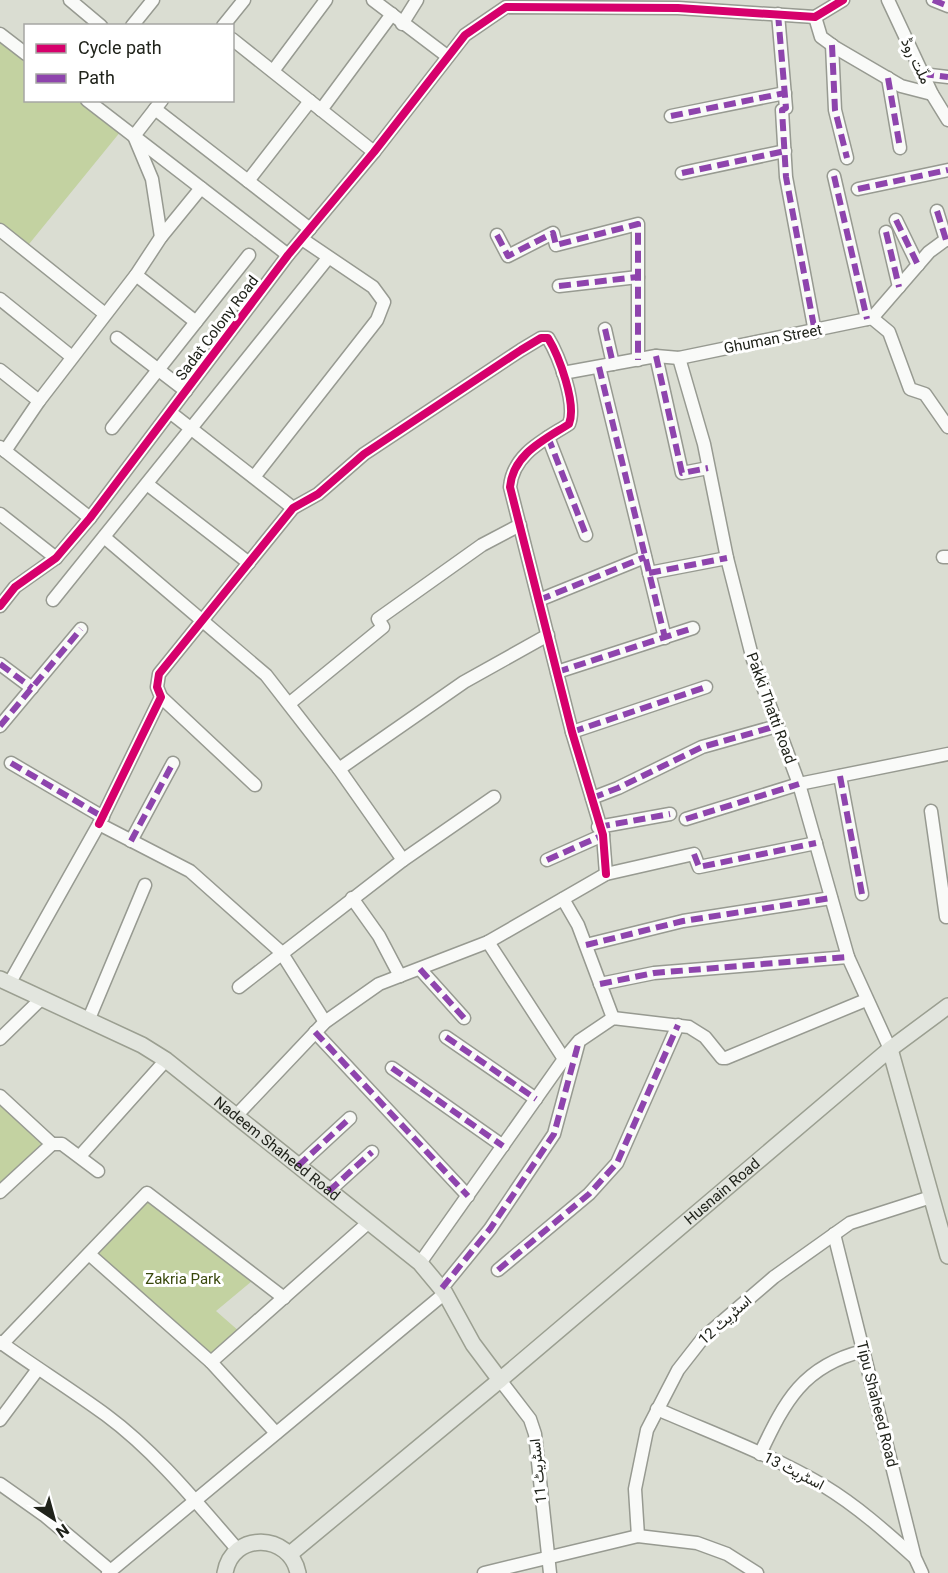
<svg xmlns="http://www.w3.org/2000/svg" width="948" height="1573" viewBox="0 0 948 1573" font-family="Roboto,Vazirmatn,sans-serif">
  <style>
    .green { fill: #c3d2a1 }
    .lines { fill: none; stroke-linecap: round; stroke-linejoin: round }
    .minor-casing { stroke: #979a91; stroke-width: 15 }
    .major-casing { stroke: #9b9f91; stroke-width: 18 }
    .minor { stroke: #f9faf8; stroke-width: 12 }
    .major { stroke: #e2e5de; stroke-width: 15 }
    .quiet { stroke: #8e44ad; stroke-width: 6; stroke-dasharray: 12 6; stroke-linecap: butt }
    .cycleway-casing { stroke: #fff; stroke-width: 11 }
    .cycleway { stroke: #d6006c; stroke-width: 8 }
    .labels { text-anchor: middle; stroke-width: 6; stroke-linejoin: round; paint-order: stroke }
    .street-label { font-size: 15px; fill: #20231b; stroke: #fff }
    .park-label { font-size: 15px; fill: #39480c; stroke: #fff }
  </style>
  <rect width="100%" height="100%" fill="#daddd2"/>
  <g class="green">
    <path d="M0 39 25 59 26 100 81 101 121 131 25 249 0 227Z"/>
    <path d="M0 1096 52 1144 0 1192Z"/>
    <path d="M148 1197 252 1281 216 1311 240 1332 212 1359 93 1254Z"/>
  </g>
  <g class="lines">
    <g class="minor-casing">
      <g id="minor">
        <path d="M70 0 101 26"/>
        <path d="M373 0 447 56"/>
        <path d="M888 0 932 94 948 120"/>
        <path d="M933 0 948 6"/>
        <path d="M778 14 786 108 782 110 786 177 815 332"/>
        <path d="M815 17 821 37 836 48 901 86 932 94"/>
        <path d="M402 24 417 0"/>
        <path d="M132 26 153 0"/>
        <path d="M223 26 244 0"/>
        <path d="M0 34 26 54"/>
        <path d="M232 39 374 152"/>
        <path d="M832 45 835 110 847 158"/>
        <path d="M273 71 326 0"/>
        <path d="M922 74 948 77"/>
        <path d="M888 78 900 148"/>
        <path d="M87 100 288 255"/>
        <path d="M155 109 310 229"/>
        <path d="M321 110 392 14"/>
        <path d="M671 116 785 93"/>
        <path d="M682 173 785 151"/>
        <path d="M834 176 867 319"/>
        <path d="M248 181 310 101"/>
        <path d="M858 189 948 170"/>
        <path d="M937 211 946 240"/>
        <path d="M896 220 918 265"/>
        <path d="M0 230 105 314"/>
        <path d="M886 232 899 287"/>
        <path d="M497 235 508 256 553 233 556 245 638 224V360"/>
        <path d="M161 237 152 179 134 136 162 100"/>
        <path d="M136 275 196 322"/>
        <path d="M559 286 638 277"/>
        <path d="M0 299 72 357"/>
        <path d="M872 318 889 332 910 389 925 394 948 427"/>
        <path d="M605 329 613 364"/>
        <path d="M117 338 186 391"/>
        <path d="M656 356 682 473 708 468"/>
        <path d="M679 358 704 444 727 558 753 660 799 784 848 957 890 1049"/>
        <path d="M599 367 665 638"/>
        <path d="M0 370 39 401"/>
        <path d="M563 373 656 356 679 358 872 318 929 252 948 238"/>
        <path d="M171 413 293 508"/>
        <path d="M112 428 249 255"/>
        <path d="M548 437 586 535"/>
        <path d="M0 447 90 518"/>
        <path d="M5 451 39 401 136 275 161 237 201 188"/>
        <path d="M254 477 377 320 384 302 373 287 302 239"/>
        <path d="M147 484 249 563"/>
        <path d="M0 514 56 558"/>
        <path d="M104 537 266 675 339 769 403 860"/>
        <path d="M943 557H948"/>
        <path d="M649 573 727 558"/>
        <path d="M53 600 328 258"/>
        <path d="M539 600 645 557"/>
        <path d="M0 606 15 587 56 558 90 518 288 255 374 152 465 35 506 7 678 8 815 17 843 0"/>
        <path d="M0 664 32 688"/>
        <path d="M557 672 693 628"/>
        <path d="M161 697 255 785"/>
        <path d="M290 703 383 627 378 619 482 545 520 525"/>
        <path d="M0 726 81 629"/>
        <path d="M572 732 706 687"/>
        <path d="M11 763 103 817"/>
        <path d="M339 769 464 682 548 635"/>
        <path d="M840 776 862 894"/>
        <path d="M592 798 618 788 702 747 777 726"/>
        <path d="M931 811 946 917"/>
        <path d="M686 819 799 784 948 754"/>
        <path d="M99 824 161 697 157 687 159 674 293 508 318 494 364 454 521 350 541 338H548C559 356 577 404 569 424 544 440 513 454 510 487L572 732 603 835 606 874"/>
        <path d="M598 827 670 814"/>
        <path d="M131 841 173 763"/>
        <path d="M547 860 603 835"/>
        <path d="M352 898 379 936 400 976"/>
        <path d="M563 899 578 925 613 1018"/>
        <path d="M488 942 564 1059"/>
        <path d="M586 945 683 921 831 898"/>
        <path d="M420 969 464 1018"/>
        <path d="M9 984 99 824 190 871 281 952 325 1022"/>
        <path d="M600 984 654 973 848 957"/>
        <path d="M239 987 403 860 494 797"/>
        <path d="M88 1021 145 885"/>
        <path d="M315 1032 468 1196"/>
        <path d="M446 1037 536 1099"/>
        <path d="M0 1039 40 1000"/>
        <path d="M392 1068 503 1146"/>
        <path d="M0 1096 52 1144 0 1192"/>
        <path d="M235 1117 325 1022 379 984 488 942 606 874 694 854 699 867 816 843"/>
        <path d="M52 1144H62L98 1171"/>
        <path d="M80 1156 166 1060"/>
        <path d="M298 1166 350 1118"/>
        <path d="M329 1191 372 1152"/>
        <path d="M834 1234 915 1558 922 1573"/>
        <path d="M89 1254 211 1362 276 1433"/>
        <path d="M420 1263 564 1059 579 1041 613 1018 689 1027 705 1037 722 1058H726L866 1000"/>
        <path d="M498 1270 589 1194 617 1163 678 1025"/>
        <path d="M442 1288 490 1229 554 1134 578 1045"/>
        <path d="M0 1342C35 1367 72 1390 106 1415 156 1452 197 1503 238 1550"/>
        <path d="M2 1344 147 1193 284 1298"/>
        <path d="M211 1362 369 1222"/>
        <path d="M500 1380 530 1419 535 1434 550 1573"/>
        <path d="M657 1409C714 1434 772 1455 824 1486 857 1506 886 1532 914 1557"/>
        <path d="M0 1420 38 1369"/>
        <path d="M760 1454C785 1401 803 1366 863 1351"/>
        <path d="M0 1484 44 1515 111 1571"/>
        <path d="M638 1536 635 1489 647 1430 678 1370 703 1338 774 1277 850 1223 931 1197"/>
        <path d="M108 1573 445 1293"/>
        <path d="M484 1573 638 1536 697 1543 727 1554 757 1573"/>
      </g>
    </g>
    <g class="major-casing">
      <g id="major">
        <path id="s1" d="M0 979 142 1045 166 1060 420 1263 445 1293 473 1344 500 1380"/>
        <path d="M890 1049 948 1256"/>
        <path id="s2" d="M290 1554 500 1380 890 1049 948 1006"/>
        <path d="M225 1573C232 1531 290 1533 298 1573"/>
      </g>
    </g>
    <use href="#minor" class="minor"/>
    <use href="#major" class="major"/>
    <g class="quiet">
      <path d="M933 0 948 6"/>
      <path d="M778 14 786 108 782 110 786 177 815 332"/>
      <path d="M832 45 835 110 847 158"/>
      <path d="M922 74 948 77"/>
      <path d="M888 78 900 148"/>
      <path d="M671 116 785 93"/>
      <path d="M682 173 785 151"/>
      <path d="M834 176 867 319"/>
      <path d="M858 189 948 170"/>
      <path d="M937 211 946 240"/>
      <path d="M896 220 918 265"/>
      <path d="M886 232 899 287"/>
      <path d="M497 235 508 256 553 233 556 245 638 224V360"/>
      <path d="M559 286 638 277"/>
      <path d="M605 329 613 364"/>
      <path d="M656 356 682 473 708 468"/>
      <path d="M599 367 665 638"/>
      <path d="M548 437 586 535"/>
      <path d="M649 573 727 558"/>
      <path d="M539 600 645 557"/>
      <path d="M0 664 32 688"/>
      <path d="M557 672 693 628"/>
      <path d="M0 726 81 629"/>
      <path d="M572 732 706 687"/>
      <path d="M11 763 103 817"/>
      <path d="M840 776 862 894"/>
      <path d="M592 798 618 788 702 747 777 726"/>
      <path d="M686 819 799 784"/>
      <path d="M598 827 670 814"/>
      <path d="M131 841 173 763"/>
      <path d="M694 854 699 867 816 843"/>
      <path d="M547 860 603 835"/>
      <path d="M586 945 683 921 831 898"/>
      <path d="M420 969 464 1018"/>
      <path d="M600 984 654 973 848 957"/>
      <path d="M315 1032 468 1196"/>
      <path d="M446 1037 536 1099"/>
      <path d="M392 1068 503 1146"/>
      <path d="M298 1166 350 1118"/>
      <path d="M329 1191 372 1152"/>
      <path d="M498 1270 589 1194 617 1163 678 1025"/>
      <path d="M442 1288 490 1229 554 1134 579 1041"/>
    </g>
    <g class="cycleway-casing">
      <g id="cycleway">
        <path d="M0 606 15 587 56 558 90 518 288 255 374 152 465 35 506 7 678 8 815 17 843 0"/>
        <path d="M99 824 161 697 157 687 159 674 293 508 318 494 364 454 521 350 541 338H548C559 356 577 404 569 424 544 440 513 454 510 487L572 732 603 835 606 874"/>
      </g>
    </g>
    <use href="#cycleway" class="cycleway"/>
  </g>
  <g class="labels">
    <g class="street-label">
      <text transform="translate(916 61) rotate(64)" y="5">ملّت روڈ</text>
      <text transform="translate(217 328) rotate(-53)" y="5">Sadat Colony Road</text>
      <text transform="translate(773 339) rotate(-11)" y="5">Ghuman Street</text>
      <text transform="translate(771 708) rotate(70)" y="5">Pakki Thatti Road</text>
      <text dy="5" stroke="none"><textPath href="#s1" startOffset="327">Nadeem Shaheed Road</textPath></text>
      <text dy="5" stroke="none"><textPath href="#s2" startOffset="564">Husnain Road</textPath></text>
      <text transform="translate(725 1320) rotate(-42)" y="5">اسٹریٹ 12</text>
      <text transform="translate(877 1404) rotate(76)" y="5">Tipu Shaheed Road</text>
      <text transform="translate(538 1471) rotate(-96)" y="5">اسٹریٹ 11</text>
      <text transform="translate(794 1471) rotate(27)" y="5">اسٹریٹ 13</text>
    </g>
    <g class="park-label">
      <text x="183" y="1284">Zakria Park</text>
    </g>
  </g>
  <rect x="24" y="24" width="210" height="78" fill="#ffffff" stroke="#a6a7a4" stroke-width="1.5"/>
  <rect x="36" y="44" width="30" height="9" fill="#d6006c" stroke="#a6a7a4" stroke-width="1.5"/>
  <text x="78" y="54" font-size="18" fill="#20231b">Cycle path</text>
  <rect x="36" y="74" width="30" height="9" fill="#8e44ad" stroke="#a6a7a4" stroke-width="1.5"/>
  <text x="78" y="84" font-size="18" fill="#20231b">Path</text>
  <g transform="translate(54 1519) rotate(144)" stroke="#ffffff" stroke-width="4.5" paint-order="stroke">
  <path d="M0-4.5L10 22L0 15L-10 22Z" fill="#20231b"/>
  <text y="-9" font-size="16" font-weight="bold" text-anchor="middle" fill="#20231b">N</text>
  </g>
</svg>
